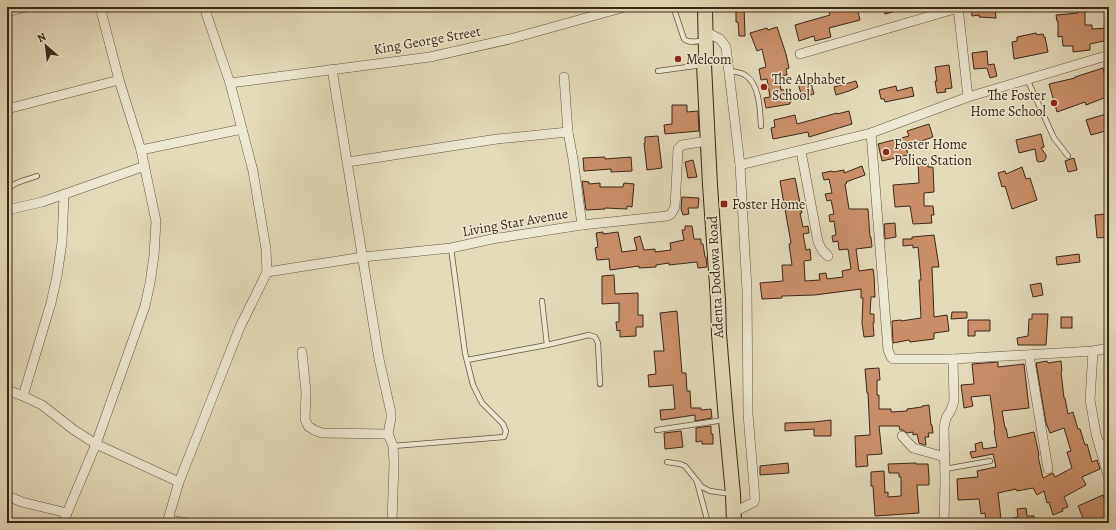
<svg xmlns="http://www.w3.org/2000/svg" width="1116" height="530" viewBox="0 0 1116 530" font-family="Alegreya,serif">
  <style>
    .building { fill: #ca8f69; stroke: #3a2719 }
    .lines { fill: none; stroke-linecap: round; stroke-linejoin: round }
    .lane-casing { stroke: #645442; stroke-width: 6 }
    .street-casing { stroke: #645442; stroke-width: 10 }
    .primary-casing { stroke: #3a2719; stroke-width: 16 }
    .lane { stroke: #ede8d3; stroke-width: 4.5 }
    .street { stroke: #ede8d3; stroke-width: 9 }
    .primary { stroke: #e4dbbb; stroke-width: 14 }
    .poi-dot { fill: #8f2418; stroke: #ede8d3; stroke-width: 1.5 }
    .labels { text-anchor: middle; stroke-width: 3; stroke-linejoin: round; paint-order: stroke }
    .street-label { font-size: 14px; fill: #3a2719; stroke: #ede8d3 }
    .poi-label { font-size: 14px; fill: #3a2719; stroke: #ede8d3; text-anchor: start }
  </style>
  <rect width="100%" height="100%" fill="#e4dbbb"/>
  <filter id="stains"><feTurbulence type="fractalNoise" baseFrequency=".005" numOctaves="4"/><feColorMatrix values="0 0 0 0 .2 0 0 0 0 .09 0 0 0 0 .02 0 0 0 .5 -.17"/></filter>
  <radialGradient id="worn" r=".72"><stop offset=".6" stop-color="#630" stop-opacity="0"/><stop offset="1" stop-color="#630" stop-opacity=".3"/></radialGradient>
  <g class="building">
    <path d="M737 7H744L745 36H739L738 22H736V8H737Z"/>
    <path d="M828 7H857L860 20 829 28 831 37 815 41 814 36 799 41 795 25 830 15Z"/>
    <path d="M883 7H903L904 9 885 14Z"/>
    <path d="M971 7H995L996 18 979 17V15L972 16Z"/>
    <path d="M1085 9V25H1092V29L1109 28V39H1104V41L1090 44V50L1073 52V46H1063L1062 36 1058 37V21H1057L1056 15 1078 13 1077 10Z"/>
    <path d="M777 27 786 54 789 68 786 69 787 75 779 76 781 90 790 89 792 101 790 102V104L766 108 764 98 770 97 767 79 761 80 759 69 766 67 762 49 757 51 750 33 767 28 768 30Z"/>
    <path d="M1036 33 1037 35 1043 34 1044 37H1045L1048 52 1014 59 1012 42 1017 41V37Z"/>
    <path d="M987 51 988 65 994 64 997 76 990 78 987 68 974 69 972 53Z"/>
    <path d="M949 65 952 88 945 89 946 92 937 93 935 81H937L935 67Z"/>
    <path d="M1103 68 1106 81 1109 80V96L1086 105 1085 102 1057 112 1049 84 1075 78V77Z"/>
    <path d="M810 79 814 94 802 97 798 83Z"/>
    <path d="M856 81 858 87 849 91 836 95 834 87Z"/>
    <path d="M896 86 897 91 912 87 914 96 885 102 884 99H881L879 90Z"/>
    <path d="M672 105H687V112L698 111 699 131 665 134 664 125 672 124Z"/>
    <path d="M849 111 852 124 809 137 808 132 773 139 771 128 775 127 774 120 795 115 797 124 837 113V114Z"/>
    <path d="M1106 114 1109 122V130L1091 135 1086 120Z"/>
    <path d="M929 124 933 137 906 146 908 155 882 161 878 144 909 136 907 131Z"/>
    <path d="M1041 134 1044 147 1041 148 1046 155V158L1044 161 1039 162 1037 161 1035 149 1019 153 1016 140Z"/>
    <path d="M658 136 662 168 647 170 644 143H645V137Z"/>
    <path d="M605 157V159L631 157 632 171 611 172V169L584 171 583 158Z"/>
    <path d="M1074 158 1077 170 1068 172 1065 161Z"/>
    <path d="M693 160 697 177 688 178 685 162Z"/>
    <path d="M918 163H928V167H933L934 192 924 193V206H933L934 215H931L932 223 913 224 910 206 895 207 893 185 919 183Z"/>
    <path d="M862 166 865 175 846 182 847 183 845 184 849 209H868L870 237H871L872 247 856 249 859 271 873 269 874 275 875 297H871L870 314H874V323H873L874 336 864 337 862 323 863 298H861V289L815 295 782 296V298L762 299 760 283 783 281 782 265H792L789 244 791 243 780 181 795 178 802 213H800L803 227 808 226 809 233 803 234 806 250 810 249 811 260 804 261 805 281 820 280 819 274 826 273 827 279 843 277 842 271 851 269 848 249 839 250 838 241 833 242 832 236 836 235 834 221 830 222 829 215 834 214 831 200 827 201 825 194 832 193 829 179 824 180 822 173 832 171 833 172 844 170V173Z"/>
    <path d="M1022 167 1026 179 1030 178 1037 200 1012 209 1005 186 1002 187 998 173 1005 171 1006 174Z"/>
    <path d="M582 181 589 182V184L600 183V187H623L624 183 634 184 632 207 627 206V209L605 208V209L586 210Z"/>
    <path d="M682 197 699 198 698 208H688L689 214 683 215 681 209Z"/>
    <path d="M1107 214 1109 237 1097 238 1095 215Z"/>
    <path d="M895 223 896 237 885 239 884 224Z"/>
    <path d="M685 226H692L694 239H701V244H703L705 257H706L707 267 698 268 697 262 669 265V263L656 265V267L639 268V266L610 270 609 259 597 260 595 248 598 247 596 233 603 232V234L618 232 622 252 637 250 634 238 640 236 644 250 655 249V252L671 250 670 243 684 240 682 230H685Z"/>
    <path d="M934 235 939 267H932L934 317 947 315 949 331 934 333V339L910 342 909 340 893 343 892 321 901 320V321L921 318 919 280H921L918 247 913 248V245L903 246V239H912V237Z"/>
    <path d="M1079 254 1080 262 1057 265 1056 257Z"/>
    <path d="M614 275 615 294 638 293V315H643V327H636V336L620 337V330L617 331 616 322H619V303L602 304V276Z"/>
    <path d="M1041 283 1043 295 1033 297 1030 285Z"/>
    <path d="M677 311 682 373H686L687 391H690L691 408H701V410L711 409 712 418 695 421V415L661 420 660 410 675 409 673 385 649 387 648 375 656 374 654 351H664L660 313Z"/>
    <path d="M952 312H967V318L951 319Z"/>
    <path d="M1032 314H1048L1046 345H1018L1017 338 1028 336 1029 319H1032Z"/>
    <rect x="1061" y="317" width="11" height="11"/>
    <path d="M968 320H990V331H975V336H968Z"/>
    <path d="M1047 361 1048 363 1061 361 1062 371 1061 372 1064 398H1065L1068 414 1073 412 1078 429H1080L1085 445 1087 444 1092 462 1097 460 1100 469 1082 477 1086 485 1064 497 1068 507 1062 509 1063 511 1053 515 1049 502 1047 503 1044 491 1037 495 1033 488 1017 491 1016 489 998 493 1001 519 986 521 985 513 981 514 979 499 958 500 957 479 978 477 977 471 996 467 993 454 972 458 970 452 976 451 975 444 982 442 983 449 997 447 994 431 995 430 990 395 971 397 973 406 964 408 961 385 974 384 972 364 998 362V367L1024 364 1029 408 1002 411 1005 428H1006L1008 438 1034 432 1039 455 1038 456 1043 478 1053 473 1055 477 1072 468 1067 452 1071 451 1064 428 1050 433 1046 423 1036 363Z"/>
    <path d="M879 368 880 380H877V395H879V409H891V412L907 411V409L922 407V406L929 405 931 425H932L933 433H928L929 437H925L926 445H924L919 443 917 434 913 435V432L907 433 903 430H900L899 426H879L882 454 867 455 868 466 856 467 855 436 870 435 868 393H867L865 369Z"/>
    <path d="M831 420V436H814V429L785 431V423L814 422Z"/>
    <path d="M711 426V434H713V444H702V441L696 442V428Z"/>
    <path d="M681 431 683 447 665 449 664 433Z"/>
    <path d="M788 463 789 473 760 475V466Z"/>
    <path d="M916 463V464H928L929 477V485H917L919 513 875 516 873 486H871V472L884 471 885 493 888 492V497L901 496V477H899V473H889L888 464Z"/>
    <path d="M1103 495 1109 509V519L1100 523H1085L1078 506Z"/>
    <path d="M1026 508 1027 516H1034L1035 523H1009V519L1018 517 1017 509Z"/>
  </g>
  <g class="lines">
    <g class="lane-casing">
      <g id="lane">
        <path d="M672 7 675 12 684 39C689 44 698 41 705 40"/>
        <path d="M658 71 702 65"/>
        <path d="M730 71C734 72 741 72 745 75 760 84 760 111 761 126"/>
        <path d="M1027 79 1054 138 1068 156"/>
        <path d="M7 191C12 182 27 180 37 176"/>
        <path d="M542 301 547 345"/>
        <path d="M467 360 547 345 589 335 595 337 598 343 600 384"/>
        <path d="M657 430 724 420"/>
        <path d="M393 446 504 437 506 431 503 424 482 403 473 385 465 353 451 248"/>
        <path d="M667 462 680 464 685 466 702 487 710 491 732 494"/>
        <path d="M945 469 990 461"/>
        <path d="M697 482 708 523"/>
      </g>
    </g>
    <g class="street-casing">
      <g id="street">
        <path d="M958 7 968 97"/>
        <path d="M7 12 26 7"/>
        <path d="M706 32 720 39 726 47 740 165"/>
        <path d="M800 54 958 8"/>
        <path d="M332 69 379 359 391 413V418L388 434 393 446 394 463 392 523"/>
        <path d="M564 77 568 132 573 159 582 225"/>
        <path d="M230 83 430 57 510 39 625 7"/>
        <path d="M7 109 119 80"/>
        <path d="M871 133 888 350 891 357 893 359H953L1093 351 1109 348"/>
        <path d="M141 150 242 129"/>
        <path d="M801 151 818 242 822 250 828 256"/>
        <path d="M348 162 497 139 568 132"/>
        <path d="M7 210 42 202 145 166"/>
        <path d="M267 272 363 257 451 248 492 239 582 225 667 216 671 214 675 207 678 149 682 145 707 141"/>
        <path d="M1093 351 1090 400 1096 434 1109 479"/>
        <path d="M302 352 306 392 305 419 308 426 314 430 322 433 388 434"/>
        <path d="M1029 355 1048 469"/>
        <path d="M7 390 23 396 42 405 74 430 96 444 179 482"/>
        <path d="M23 396 51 303 57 276 62 242 64 195"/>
        <path d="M902 436 913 448 945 457"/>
        <path d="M1100 447 1109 442"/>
        <path d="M7 496 22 502 67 513"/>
        <path d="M734 512 754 502 755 499 748 414 747 290 740 165 871 133 968 97 1109 55"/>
        <path d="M168 520 188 523"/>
        <path d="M64 523 67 513 96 444 145 306 150 283 154 256 156 221 141 150 119 80 100 7"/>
        <path d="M167 523 179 482 240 327 267 272 266 249 253 171 230 83 204 7"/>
        <path d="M944 523 945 482 944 427 946 418 951 410 954 401 953 359"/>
      </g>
    </g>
    <g class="primary-casing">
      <path id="primary" d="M705 7 706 55 704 65 710 185 718 300 719 334 726 420 733 494 734 523"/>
    </g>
    <use href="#lane" class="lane"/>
    <use href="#street" class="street"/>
    <use href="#primary" class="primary"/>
  </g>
  <g class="poi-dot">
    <circle cx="678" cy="59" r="4"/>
    <circle cx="764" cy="87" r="4"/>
    <circle cx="1054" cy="103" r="4"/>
    <circle cx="886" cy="152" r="4"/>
    <rect x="720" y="200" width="8" height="8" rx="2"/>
  </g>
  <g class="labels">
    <g class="street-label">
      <text transform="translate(427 40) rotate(-10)" y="5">King George Street</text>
      <text transform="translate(515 222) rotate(-10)" y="5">Living Star Avenue</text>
      <text transform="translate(715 277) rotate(-93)" y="5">Adenta Dodowa Road</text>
    </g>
    <g class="poi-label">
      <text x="686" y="64">Melcom</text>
      <text x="772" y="84">The Alphabet<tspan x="772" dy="16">School</tspan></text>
      <text x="1046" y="100" text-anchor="end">The Foster<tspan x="1046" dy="16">Home School</tspan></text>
      <text x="894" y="149">Foster Home<tspan x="894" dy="16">Police Station</tspan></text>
      <text x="732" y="209">Foster Home</text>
    </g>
  </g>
  <rect width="1116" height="530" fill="none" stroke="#e4dbbb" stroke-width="24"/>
  <rect x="8" y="8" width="1100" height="514" fill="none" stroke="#3a2719" stroke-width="2"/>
  <rect x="12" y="12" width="1092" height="506" fill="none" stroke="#3a2719"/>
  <g transform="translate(46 46) rotate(332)" stroke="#ede8d3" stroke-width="3" paint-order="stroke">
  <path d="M0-3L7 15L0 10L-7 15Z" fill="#3a2719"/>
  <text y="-6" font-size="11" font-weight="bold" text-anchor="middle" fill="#3a2719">N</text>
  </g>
  <rect width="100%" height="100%" filter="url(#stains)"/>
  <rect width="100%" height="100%" fill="url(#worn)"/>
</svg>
